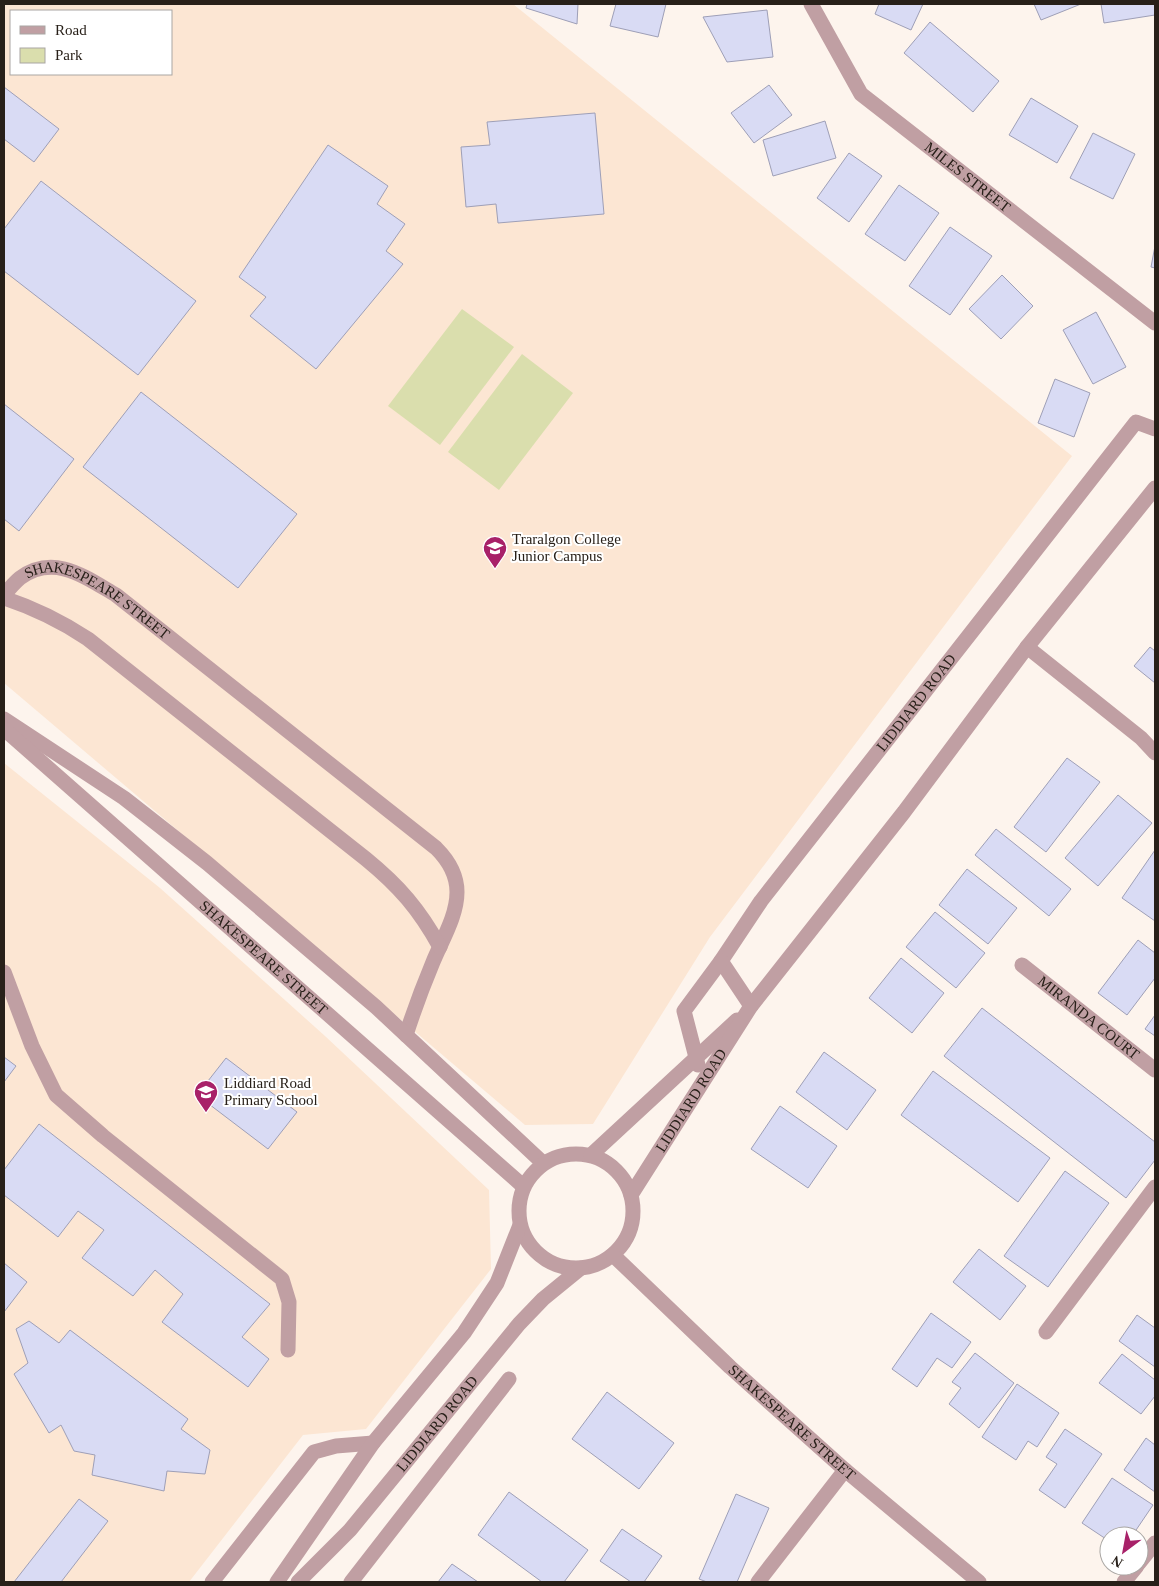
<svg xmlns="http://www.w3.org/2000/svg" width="1159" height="1586" viewBox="0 0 1159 1586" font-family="Georgia,serif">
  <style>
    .built { fill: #fce6d3; fill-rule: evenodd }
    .green { fill: #dadead }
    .building { fill: #d9dbf4; stroke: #9e9fb7 }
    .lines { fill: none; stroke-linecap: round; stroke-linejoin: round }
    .minor { stroke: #c09fa3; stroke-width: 15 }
    .labels { text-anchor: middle; stroke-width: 4; stroke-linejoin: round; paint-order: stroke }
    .street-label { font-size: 15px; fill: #282019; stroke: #fff }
    .poi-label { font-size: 15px; fill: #282019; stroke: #fff; text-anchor: start }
  </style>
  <rect width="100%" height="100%" fill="#fdf4ed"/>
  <g class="built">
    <path d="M4 4H513L1072 456 710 937 593 1124 525 1125 4 683ZM11 11H171V74H11Z"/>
    <path d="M4 763 160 888 325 1036 489 1190 491 1269 366 1429 303 1435 189 1582H4Z"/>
  </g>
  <g class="green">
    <path d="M462 309 514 347 440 445 388 406Z"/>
    <path d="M522 354 573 393 499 490 448 452Z"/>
  </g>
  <g class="building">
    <path d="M527 4H578L577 24 526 8Z"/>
    <path d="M616 4H666L658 37 610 26Z"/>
    <path d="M879 4H923L911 30 875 14Z"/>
    <path d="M1034 4H1081L1041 20Z"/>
    <path d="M1101 4H1155V15L1104 23Z"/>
    <path d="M767 10 773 57 727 62 703 17Z"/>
    <path d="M930 22 999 81 973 112 904 53Z"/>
    <path d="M769 85 792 115 754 143 731 113Z"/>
    <path d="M4 87 59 129 34 162 4 139Z"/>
    <path d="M1031 98 1078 126 1057 163 1009 135Z"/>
    <path d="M595 113 604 214 498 223 496 204 466 207 461 147 490 145 487 122Z"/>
    <path d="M825 121 836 158 773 176 763 140Z"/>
    <path d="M1093 133 1135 154 1113 199 1070 178Z"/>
    <path d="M328 145 388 186 377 204 405 224 386 251 403 264 316 369 250 316 266 297 239 277Z"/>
    <path d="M849 153 882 176 849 222 817 198Z"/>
    <path d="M41 181 196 301 138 375 4 271V229Z"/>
    <path d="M899 185 939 213 905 261 865 234Z"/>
    <path d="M950 227 992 256 950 315 909 286Z"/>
    <path d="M1155 246V268L1151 267Z"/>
    <path d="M1002 275 1033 306 1001 339 969 309Z"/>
    <path d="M1096 312 1126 367 1093 384 1063 330Z"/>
    <path d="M1055 379 1090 393 1074 437 1038 423Z"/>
    <path d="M141 392 297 514 238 588 83 467Z"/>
    <path d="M4 404 74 459 19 531 4 519Z"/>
    <path d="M1150 647 1155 651V683L1134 666Z"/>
    <path d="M1067 758 1100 782 1046 852 1014 827Z"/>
    <path d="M1118 795 1152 823 1098 886 1065 858Z"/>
    <path d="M996 829 1071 889 1049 916 975 855Z"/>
    <path d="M1155 850V921L1122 898Z"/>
    <path d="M967 869 1017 908 988 944 939 905Z"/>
    <path d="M935 912 985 953 956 988 906 947Z"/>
    <path d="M1138 940 1155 953V978L1127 1015 1098 993Z"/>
    <path d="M901 958 944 993 912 1033 869 998Z"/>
    <path d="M982 1008 1155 1142V1160L1126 1198 944 1056Z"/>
    <path d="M1155 1015V1036L1145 1029Z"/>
    <path d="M824 1052 876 1090 847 1130 796 1092Z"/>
    <path d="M4 1057 16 1066 4 1082Z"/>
    <path d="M226 1058 297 1112 268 1149 197 1095Z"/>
    <path d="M933 1071 1050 1158 1018 1202 901 1115Z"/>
    <path d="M780 1106 837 1146 808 1188 751 1149Z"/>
    <path d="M39 1124 270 1304 242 1337 269 1359 248 1387 162 1322 183 1294 155 1270 133 1296 82 1258 104 1230 78 1211 58 1237 4 1195V1170Z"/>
    <path d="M1065 1171 1109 1203 1048 1287 1004 1256Z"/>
    <path d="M979 1249 1026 1286 1000 1320 953 1282Z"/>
    <path d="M4 1263 27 1282 4 1312Z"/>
    <path d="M931 1313 971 1342 952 1368 937 1358 917 1387 892 1369Z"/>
    <path d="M1137 1315 1155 1328V1367L1119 1341Z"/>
    <path d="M29 1321 59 1343 70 1330 188 1419 181 1429 210 1450 205 1474 167 1471 164 1491 92 1475 95 1455 74 1451 61 1425 49 1433 14 1374 28 1363 16 1329Z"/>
    <path d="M975 1353 1014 1383 979 1428 949 1404 961 1388 952 1382Z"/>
    <path d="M1122 1354 1155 1380V1396L1141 1414 1099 1383Z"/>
    <path d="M1017 1384 1059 1413 1037 1447 1028 1441 1016 1460 982 1437Z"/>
    <path d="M607 1392 674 1443 639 1489 572 1439Z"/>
    <path d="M1065 1429 1102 1454 1065 1508 1039 1490 1057 1464 1046 1457Z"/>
    <path d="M1146 1438 1155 1445V1492L1124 1470Z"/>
    <path d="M1112 1478 1153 1505 1132 1536H1109V1541L1082 1523Z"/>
    <path d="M509 1492 588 1550 564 1582H542L478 1535Z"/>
    <path d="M736 1494 769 1508 737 1582H707L699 1579Z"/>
    <path d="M79 1499 108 1521 61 1582H14Z"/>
    <path d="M622 1529 662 1556 644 1582H631L600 1561Z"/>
    <path d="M452 1564 478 1582H438Z"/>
  </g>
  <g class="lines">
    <g class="minor">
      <path id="s1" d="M811 4 861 94 1155 323"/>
      <path id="s2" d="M4 595C9 589 14 583 20 578 54 553 85 577 116 595L436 848C448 860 457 875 457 892 457 916 442 940 433 962 423 986 414 1010 406 1035"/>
      <path d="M4 598C34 608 61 621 88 639L366 859C399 886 419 909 440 947"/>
      <path d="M1027 647 1141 738 1155 753"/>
      <path d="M4 719 124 798 207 863 376 1007 543 1163"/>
      <path id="s3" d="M4 729 523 1186"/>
      <path id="s4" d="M1022 965 1155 1070"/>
      <path d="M4 972 32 1046 56 1095 103 1136 282 1279 289 1302 288 1350"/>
      <path id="s5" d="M751 1006 721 961 761 901 1136 422 1155 429"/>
      <path d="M698 1065 684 1011 721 961"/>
      <circle cx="576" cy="1211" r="57"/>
      <path d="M591 1155 737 1020"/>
      <path id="s6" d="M631 1195 751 1006 904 812 1027 647 1155 488"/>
      <path id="s7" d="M613 1255 730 1367 845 1470 979 1582"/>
      <path d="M1046 1332 1155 1187"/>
      <path d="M1139 1563 1155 1543"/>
      <path d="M212 1582 314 1452 336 1446 373 1443"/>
      <path d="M277 1582 373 1443 464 1333 497 1283 520 1225"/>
      <path id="s8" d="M298 1582 350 1530 519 1324 543 1299 581 1268"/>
      <path d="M351 1582 509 1379"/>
      <path d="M758 1582 845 1470"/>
      <path d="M1124 1582 1137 1566"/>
    </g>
  </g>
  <defs>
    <g id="school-pin" transform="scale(1.25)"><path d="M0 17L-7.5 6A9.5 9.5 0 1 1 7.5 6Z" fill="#a82169" stroke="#fff"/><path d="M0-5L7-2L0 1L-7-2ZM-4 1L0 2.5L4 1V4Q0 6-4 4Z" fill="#fff"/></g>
  </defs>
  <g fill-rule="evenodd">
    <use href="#school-pin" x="495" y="548"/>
    <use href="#school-pin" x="206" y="1092"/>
  </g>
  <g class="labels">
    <g class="street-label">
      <text dy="5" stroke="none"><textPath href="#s1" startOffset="238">MILES STREET</textPath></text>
      <text dy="5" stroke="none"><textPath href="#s2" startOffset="112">SHAKESPEARE STREET</textPath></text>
      <text dy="5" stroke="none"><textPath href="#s5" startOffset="378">LIDDIARD ROAD</textPath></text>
      <text dy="5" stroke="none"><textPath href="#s3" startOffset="346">SHAKESPEARE STREET</textPath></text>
      <text dy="5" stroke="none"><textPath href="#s4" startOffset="85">MIRANDA COURT</textPath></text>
      <text dy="5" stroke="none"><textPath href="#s6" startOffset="112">LIDDIARD ROAD</textPath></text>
      <text dy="5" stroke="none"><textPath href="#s7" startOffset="245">SHAKESPEARE STREET</textPath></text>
      <text dy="5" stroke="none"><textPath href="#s8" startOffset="211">LIDDIARD ROAD</textPath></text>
    </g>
    <g class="poi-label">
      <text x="512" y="544">Traralgon College<tspan x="512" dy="17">Junior Campus</tspan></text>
      <text x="224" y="1088">Liddiard Road<tspan x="224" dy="17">Primary School</tspan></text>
    </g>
  </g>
  <rect width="1159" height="1586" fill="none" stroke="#282019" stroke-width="10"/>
  <rect x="10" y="10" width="162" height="65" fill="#ffffff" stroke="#a9a6a3"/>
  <rect x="20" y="26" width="25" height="8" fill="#c09fa3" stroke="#a9a6a3"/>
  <text x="55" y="35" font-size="15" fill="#282019">Road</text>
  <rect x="20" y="48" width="25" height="15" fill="#dadead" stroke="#a9a6a3"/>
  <text x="55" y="60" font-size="15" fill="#282019">Park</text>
  <g transform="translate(1124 1551) rotate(212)"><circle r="24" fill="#ffffff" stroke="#a9a6a3"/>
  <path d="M0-4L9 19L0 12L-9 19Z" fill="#a82169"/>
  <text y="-8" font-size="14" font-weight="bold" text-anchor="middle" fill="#282019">N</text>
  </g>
</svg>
